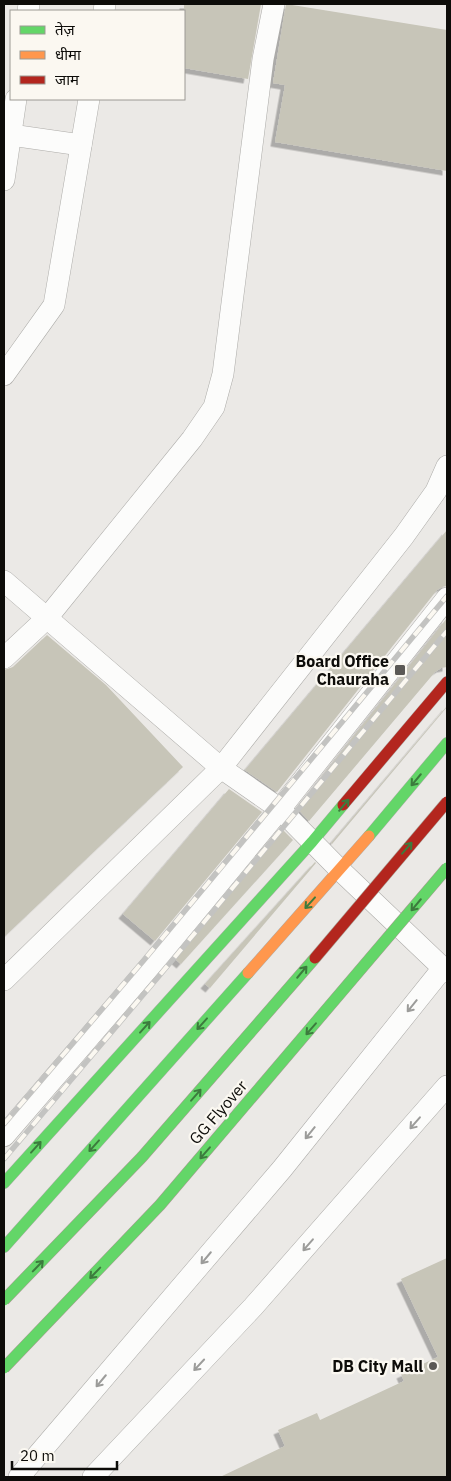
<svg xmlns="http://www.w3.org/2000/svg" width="451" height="1481" viewBox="0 0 451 1481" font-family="'IBM Plex Sans','Noto Sans Devanagari',sans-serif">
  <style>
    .building { fill: #c7c5b8; filter: url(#shadow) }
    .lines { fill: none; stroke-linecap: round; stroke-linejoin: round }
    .lane-casing { stroke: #adaca9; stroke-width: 22 }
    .fast-casing { stroke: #adaca9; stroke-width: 12 }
    .slow-casing { stroke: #adaca9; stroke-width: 12 }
    .jam-casing { stroke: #adaca9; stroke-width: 12 }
    .lane { stroke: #fcfcfb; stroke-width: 21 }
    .fast { stroke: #63d668; stroke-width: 11 }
    .slow { stroke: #ff974d; stroke-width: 11 }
    .jam { stroke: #b3261e; stroke-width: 11 }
    .rail-casing { stroke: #c3c3c1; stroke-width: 5.5 }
    .rail { stroke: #fbf8f1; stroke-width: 4; stroke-dasharray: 11; stroke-linecap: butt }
    .fast-bridge-casing { stroke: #a69c91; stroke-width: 12; stroke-linecap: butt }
    .jam-bridge-casing { stroke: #a69c91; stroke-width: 12; stroke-linecap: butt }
    .fast-bridge { stroke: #63d668; stroke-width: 11 }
    .jam-bridge { stroke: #b3261e; stroke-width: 11 }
    .oneway { stroke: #3c7b3d }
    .oneway2 { stroke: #9c9c9a }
    .poi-dot { fill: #5b5956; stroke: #fbf8f1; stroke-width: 2 }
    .labels { text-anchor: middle; stroke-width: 4.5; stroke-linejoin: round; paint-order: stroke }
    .poi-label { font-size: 16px; font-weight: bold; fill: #0d0c09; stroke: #fbf8f1; text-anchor: end }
    .street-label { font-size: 16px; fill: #0d0c09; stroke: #fbf8f1 }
  </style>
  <defs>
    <filter id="shadow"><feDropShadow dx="-4.5" dy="4.5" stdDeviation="0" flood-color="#0004"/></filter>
  </defs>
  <rect width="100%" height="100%" fill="#ebe9e6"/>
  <g class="building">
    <path d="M184 4H261L248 79 184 68Z"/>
    <path d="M286 4 447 30V171L275 142 285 85 273 83Z"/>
    <path d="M447 530V586L442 587 437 590 277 792 245 770Z"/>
    <path d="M447 618V667L441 668 435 672 309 821 297 808Z"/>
    <path d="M47 635 106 685 183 767 4 937V670L13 667Z"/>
    <path d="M447 706V707L332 844 331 843Z"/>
    <path d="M229 789 262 812 155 941 123 914Z"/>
    <path d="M281 828 293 840 181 964 174 958Z"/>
    <path d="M315 862 316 863 210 988 205 984Z"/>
    <path d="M447 1258V1477H220L285 1446 278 1430 317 1413 320 1420 404 1381 401 1374 438 1357 401 1279Z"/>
  </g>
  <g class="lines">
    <g class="lane-casing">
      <g id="lane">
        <path d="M28 11 29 4"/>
        <path d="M104 11 105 4"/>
        <path d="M11 135 81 145"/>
        <path d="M4 180 16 99"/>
        <path d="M4 375 54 305 89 99"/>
        <path d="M4 581 221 768 280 809 340 870 447 972"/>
        <path d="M4 658 47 618 192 439 214 407 223 374 263 59 274 4"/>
        <path d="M4 980 221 768 404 536 436 491 447 466"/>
        <path d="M4 1136 159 956 280 809 447 598"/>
        <path d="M19 1477 282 1169 443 968"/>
        <path d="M93 1477 253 1307 447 1086"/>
      </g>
    </g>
    <g class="fast-casing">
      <g id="fast">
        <path d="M369 836 447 743"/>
        <path d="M4 1183 312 842 343 805"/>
        <path d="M4 1247 248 973"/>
      </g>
    </g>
    <g class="slow-casing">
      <path id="slow" d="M248 973 369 836"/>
    </g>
    <g class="jam-casing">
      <path id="jam" d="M343 805 447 682"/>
    </g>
    <use href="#lane" class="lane"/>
    <use href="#fast" class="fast"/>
    <use href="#slow" class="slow"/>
    <use href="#jam" class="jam"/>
    <g class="rail-casing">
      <g id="rail">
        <path d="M4 1124 144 960 447 596"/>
        <path d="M4 1159 159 976 447 631"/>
      </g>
    </g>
    <use href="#rail" class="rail"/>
    <g class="fast-bridge-casing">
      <g id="fast-bridge">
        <path d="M4 1300 142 1157 315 958"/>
        <path d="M4 1368 160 1205 447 868"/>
      </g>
    </g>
    <g class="jam-bridge-casing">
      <path id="jam-bridge" d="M315 958 447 802"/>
    </g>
    <use href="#fast-bridge" class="fast-bridge"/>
    <use href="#jam-bridge" class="jam-bridge"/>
  </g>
  <defs><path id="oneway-shaft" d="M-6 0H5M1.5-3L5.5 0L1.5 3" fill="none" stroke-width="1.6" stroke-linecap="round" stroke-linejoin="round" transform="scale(1.25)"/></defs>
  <g class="oneway">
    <use href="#oneway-shaft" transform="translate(416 780) rotate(130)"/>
    <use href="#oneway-shaft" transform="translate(344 805) rotate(-50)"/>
    <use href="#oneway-shaft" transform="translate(407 848) rotate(-49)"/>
    <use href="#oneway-shaft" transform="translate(310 903) rotate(132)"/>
    <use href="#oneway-shaft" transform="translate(416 905) rotate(130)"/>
    <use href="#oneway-shaft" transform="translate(302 972) rotate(-50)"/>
    <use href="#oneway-shaft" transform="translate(202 1024) rotate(132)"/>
    <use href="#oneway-shaft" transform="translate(145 1027) rotate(-48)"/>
    <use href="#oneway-shaft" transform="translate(311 1029) rotate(131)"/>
    <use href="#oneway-shaft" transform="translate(196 1095) rotate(-49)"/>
    <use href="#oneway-shaft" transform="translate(94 1146) rotate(132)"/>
    <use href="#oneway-shaft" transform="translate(36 1147) rotate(-48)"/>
    <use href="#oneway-shaft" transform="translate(205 1153) rotate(131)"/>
    <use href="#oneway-shaft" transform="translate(38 1266) rotate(-46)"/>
    <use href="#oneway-shaft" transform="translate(95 1273) rotate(134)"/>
  </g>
  <g class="oneway2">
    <use href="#oneway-shaft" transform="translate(412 1006) rotate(129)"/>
    <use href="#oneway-shaft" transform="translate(415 1123) rotate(131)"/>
    <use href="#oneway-shaft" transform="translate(310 1133) rotate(129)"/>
    <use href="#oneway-shaft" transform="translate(308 1245) rotate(131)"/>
    <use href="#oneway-shaft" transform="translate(206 1258) rotate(130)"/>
    <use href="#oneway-shaft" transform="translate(199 1365) rotate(133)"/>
    <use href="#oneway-shaft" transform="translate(101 1381) rotate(130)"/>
  </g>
  <g class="poi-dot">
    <rect x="394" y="664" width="12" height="12" rx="2.5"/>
    <circle cx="433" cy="1366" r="5"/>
  </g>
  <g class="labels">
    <g class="poi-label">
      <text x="389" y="667">Board Office<tspan x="389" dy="18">Chauraha</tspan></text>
      <text x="423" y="1372">DB City Mall</text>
    </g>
    <g class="street-label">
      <text transform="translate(218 1112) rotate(-49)" y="6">GG Flyover</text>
    </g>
  </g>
  <rect width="451" height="1481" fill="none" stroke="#0d0c09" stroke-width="10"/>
  <rect x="10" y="10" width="175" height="90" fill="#fbf8f1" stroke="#9c9a94"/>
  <rect x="20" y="26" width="25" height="8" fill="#63d668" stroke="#9c9a94"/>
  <text x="55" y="35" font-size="15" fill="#0d0c09">तेज़</text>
  <rect x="20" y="51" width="25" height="8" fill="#ff974d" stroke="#9c9a94"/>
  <text x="55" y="60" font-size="15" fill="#0d0c09">धीमा</text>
  <rect x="20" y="76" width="25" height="8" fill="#b3261e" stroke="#9c9a94"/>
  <text x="55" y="85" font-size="15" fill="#0d0c09">जाम</text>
  <path d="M12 1461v8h105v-8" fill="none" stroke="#0d0c09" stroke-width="2.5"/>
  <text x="20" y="1461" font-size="15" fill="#0d0c09" stroke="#fbf8f1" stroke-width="4" paint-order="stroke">20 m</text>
</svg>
